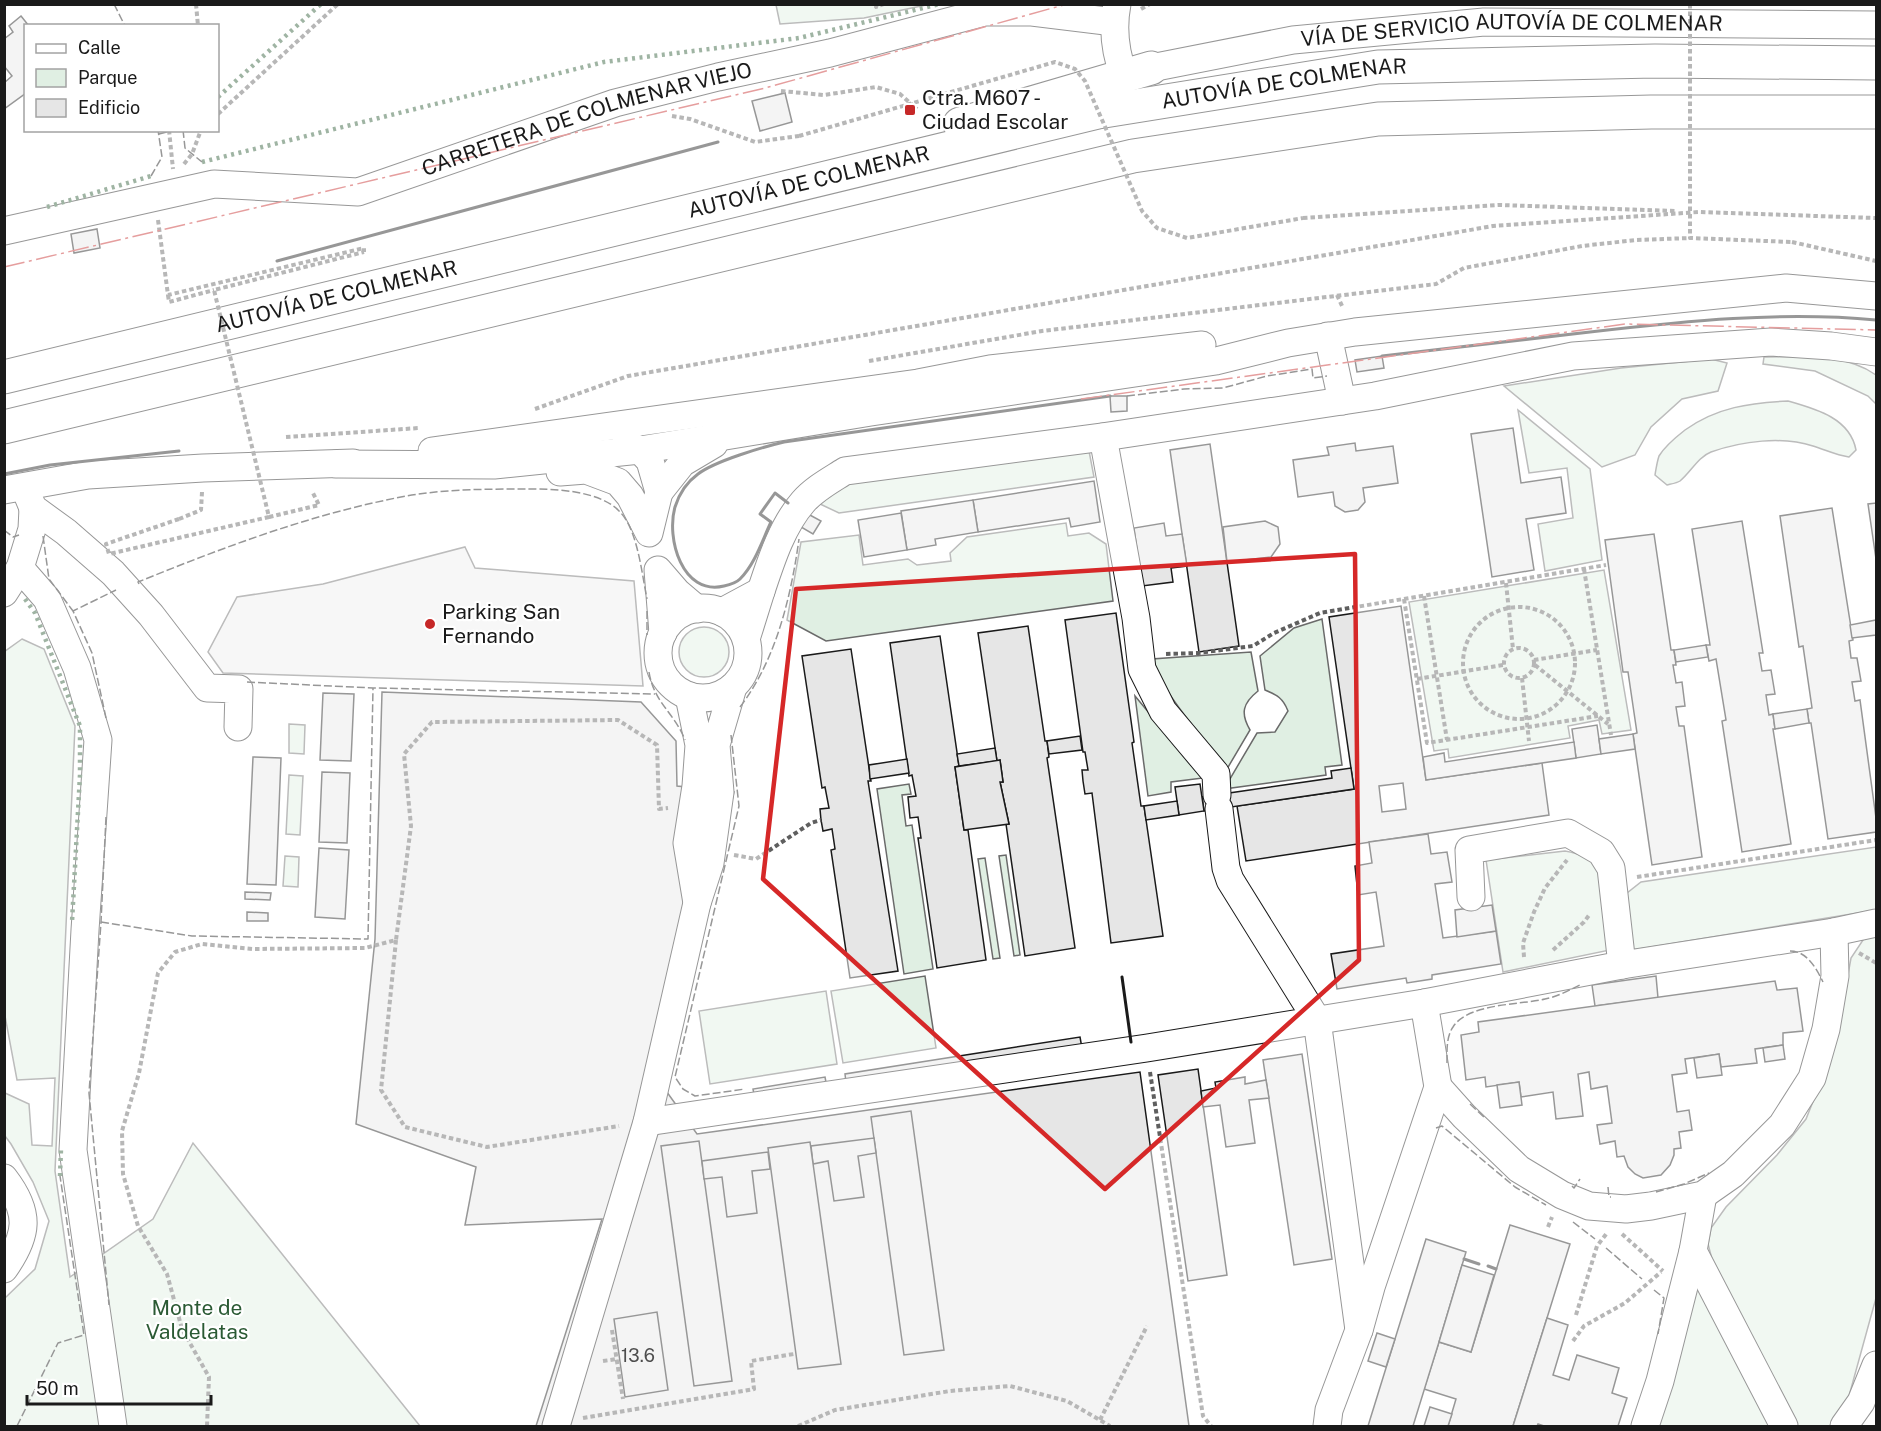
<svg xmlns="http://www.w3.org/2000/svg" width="1881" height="1431" viewBox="0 0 1881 1431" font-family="'Public Sans',sans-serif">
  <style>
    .green { fill: #e0efe3; stroke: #6a6a6a; stroke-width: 1.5 }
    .parking { fill: #ededed; stroke: #6a6a6a; stroke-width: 1.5 }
    .building { fill: #e6e6e6; stroke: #1a1a1a; stroke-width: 1.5; fill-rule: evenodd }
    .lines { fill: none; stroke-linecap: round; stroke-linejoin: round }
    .minor-casing { stroke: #1a1a1a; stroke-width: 29 }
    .highway-casing { stroke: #1a1a1a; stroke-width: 35 }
    .path { stroke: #5f5f5f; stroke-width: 4; stroke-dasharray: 4.5 3; stroke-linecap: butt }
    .minor { stroke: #fff; stroke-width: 27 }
    .highway { stroke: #fff; stroke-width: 33 }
    .path-bridge { stroke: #5f5f5f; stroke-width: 4; stroke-dasharray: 4.5 3; stroke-linecap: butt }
    .hedge { stroke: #2b5a34; stroke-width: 4.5; stroke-dasharray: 3 4.5; stroke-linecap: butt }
    .fence { stroke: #1a1a1a; stroke-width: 1.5; stroke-dasharray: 8 3; stroke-linecap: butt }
    .wall { stroke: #1a1a1a; stroke-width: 3 }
    .power { stroke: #c62828; stroke-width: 1.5; stroke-dasharray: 21 4.5 3 4.5; stroke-linecap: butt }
    .marked { fill: none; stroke: #d62828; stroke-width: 4.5; stroke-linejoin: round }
    .poi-dot { fill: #c62828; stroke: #fff; stroke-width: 2 }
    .labels { text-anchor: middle; stroke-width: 4.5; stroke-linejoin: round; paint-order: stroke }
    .number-label { font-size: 18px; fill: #4d4d4d }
    .street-label { font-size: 21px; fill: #1a1a1a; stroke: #fff }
    .poi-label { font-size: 21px; fill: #1a1a1a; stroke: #fff; text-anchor: start }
    .park-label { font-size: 21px; fill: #2b5a34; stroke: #fff }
  </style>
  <rect width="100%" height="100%" fill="#fff"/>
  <g class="green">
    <path d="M776 5V4L926 5 864 18 780 24Z"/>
    <path d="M1764 357C1801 357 1845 353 1876 375V404L1868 396 1815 371 1763 364Z"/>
    <path d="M1711 359 1727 363 1718 391 1682 399 1651 427 1635 455 1602 467 1504 386 1621 368Z"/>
    <path d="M1788 401C1816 409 1850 418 1856 450L1849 457C1836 455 1826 450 1813 446 1782 436 1742 441 1711 452 1698 457 1691 472 1680 481 1677 483 1671 484 1667 485L1655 475C1656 469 1657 462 1659 456 1665 446 1676 437 1685 430 1717 407 1750 403 1788 401Z"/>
    <path d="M1518 410 1590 469 1602 560 1545 571 1538 524 1573 518 1567 468 1529 473Z"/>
    <path d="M1089 451 1094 477 839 513 818 503 835 490 859 479Z"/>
    <path d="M1066 523 1068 536 1089 533 1106 544 1113 601 826 641 787 620 801 542 859 535 863 565 908 559 917 565 951 561 950 553 967 537Z"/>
    <path d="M1604 570 1631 730 1602 734 1599 720 1568 726 1570 738 1449 758 1448 749 1434 751 1409 602Z"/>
    <path d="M1322 619 1342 765 1325 767 1326 775 1224 789 1257 733 1275 732 1288 711C1283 698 1277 695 1265 690L1260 656 1294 628Z"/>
    <circle cx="704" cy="652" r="25"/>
    <path d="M22 639 44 649 75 726 55 1171 70 1277 153 1219 193 1143 420 1426H5V1298L35 1269 49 1221 33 1182 11 1144 5 1136V1093L29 1104 32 1145 52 1146 55 1078 17 1080 5 1016 4 652Z"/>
    <path d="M1251 652 1258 691C1243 703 1240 713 1250 730L1224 774C1219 765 1214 755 1208 746 1188 718 1163 692 1152 659Z"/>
    <path d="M1135 696 1203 778 1171 782V792L1148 796Z"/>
    <path d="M289 724 305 725 304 754 289 753Z"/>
    <path d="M289 775 303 776 300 835 286 834Z"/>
    <path d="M909 784 911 794 902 795 906 826 912 825 933 969 904 974 877 789Z"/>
    <path d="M1876 847V910L1633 950 1622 897 1641 882Z"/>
    <path d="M1565 851C1600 857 1601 872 1605 904 1607 919 1609 935 1610 950L1503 972 1486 860Z"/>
    <path d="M1006 855 1020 955 1014 956 999 856Z"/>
    <path d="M285 856 299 857 298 887 283 886Z"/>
    <path d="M985 858 1000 958 993 959 978 859Z"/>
    <path d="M1872 933H1876V1298L1849 1396 1832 1424 1829 1426H1792L1713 1263 1708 1244 1711 1228 1726 1207 1777 1155 1806 1119 1835 1046 1851 958 1863 940Z"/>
    <path d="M925 976 936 1048 843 1063 831 991Z"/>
    <path d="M826 991 837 1064 710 1084 699 1011Z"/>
    <path d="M1698 1286 1774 1426H1654Z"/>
  </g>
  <path class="parking" d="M465 547 475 568 634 581 643 686 223 673 208 652 237 597 323 584Z"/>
  <g class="building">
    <path d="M21 16 29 26H26V93L4 109V83L12 76 4 66V39L13 32 9 26Z"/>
    <path d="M785 93 792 122 760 131 752 101Z"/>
    <path d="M97 229 100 248 74 253 71 234Z"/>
    <path d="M1382 356 1384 368 1357 372 1355 360Z"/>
    <path d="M1110 396H1127V411L1111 412Z"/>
    <path d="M1513 428 1521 483 1561 477 1566 513 1526 519 1534 570 1492 577 1471 434Z"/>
    <path d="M1355 443 1356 451 1393 446 1398 483 1363 488 1365 502 1358 510 1345 512 1335 506 1333 492 1298 497 1293 460 1329 455 1327 447Z"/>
    <path d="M1210 444 1239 646 1199 652 1170 450Z"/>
    <path d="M1094 481 1100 522 1071 527 1069 518 978 532 973 500Z"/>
    <path d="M973 500 978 532 935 539 936 545 907 550 901 511Z"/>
    <path d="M1876 503V559L1868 504Z"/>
    <path d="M1832 508 1853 640 1849 641 1851 658H1857L1861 681 1852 682 1855 701 1860 700 1876 818V832L1828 839 1811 723H1809L1807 709 1812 708 1803 646 1799 647 1780 516Z"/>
    <path d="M901 513 907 550 864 557 858 520Z"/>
    <path d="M808 514 821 521 813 534 801 527Z"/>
    <path d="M1265 521 1278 527 1280 544 1271 557 1227 562 1223 527Z"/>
    <path d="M1742 521 1763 653H1759L1762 671 1771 670 1775 694 1766 695 1769 715 1773 714 1775 729H1773L1791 844 1742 852 1722 721 1726 720 1716 659 1709 661 1706 645H1710L1692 529Z"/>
    <path d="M1164 523 1166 536 1182 534 1187 566 1171 568 1173 582 1142 586 1134 528Z"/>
    <path d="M1654 534 1671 650H1674L1676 665H1673L1676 683 1682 682 1685 706 1676 707 1679 726H1684L1702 857 1652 865 1633 734 1637 733 1628 672H1623L1605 540Z"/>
    <path d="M1401 606 1426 780 1542 763 1549 815 1246 861 1237 806 1354 789 1329 617ZM1403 783 1406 809 1382 812 1379 786Z"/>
    <path d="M1116 613 1134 742 1132 743 1141 806H1144L1163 936 1111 943 1092 793 1085 794 1083 781 1082 770H1088L1085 752H1083L1065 620Z"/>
    <path d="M1876 620V635L1852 638 1850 625Z"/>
    <path d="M1028 626 1045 741H1047L1049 757 1047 758 1075 948 1025 956 1006 824H1009L1000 782H1003L1000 760 997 761 978 633Z"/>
    <path d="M940 636 959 766 955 767 964 830H968L986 960 937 968 918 838H921L918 817 910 818 908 797 916 796 912 775 909 776 890 643Z"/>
    <path d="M1706 645 1708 657 1676 662 1674 650Z"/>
    <path d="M851 649 871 781H868L898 971 850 978 831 850 835 849 832 829 823 831 821 820 820 809 829 808 825 787 822 788 802 656Z"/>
    <path d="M382 692 641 702 676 741 677 786 734 792 664 1088 697 1134 1140 1072 1189 1426H536L602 1219 465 1225 476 1167 356 1124 375 939Z"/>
    <path d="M323 693 354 694 351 761 320 760Z"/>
    <path d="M1807 709 1809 723 1775 729 1773 714Z"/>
    <path d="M1597 725 1601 754 1576 758 1572 729Z"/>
    <path d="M1633 734 1635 749 1601 754 1599 739Z"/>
    <path d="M1080 736 1082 750 1049 754 1047 741Z"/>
    <path d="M1574 742 1576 758 1426 780 1423 757 1444 753 1445 762Z"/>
    <path d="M995 748 997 761 959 766 957 754Z"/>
    <path d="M253 757 281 758 276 885 247 884Z"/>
    <path d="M907 759 909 773 870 779 869 765Z"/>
    <path d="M1000 760 1003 782H1000L1009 824 964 830 955 767Z"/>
    <path d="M1351 768 1354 789 1204 811 1202 797 1332 778 1331 771Z"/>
    <path d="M322 772 350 773 347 843 319 842Z"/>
    <path d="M1200 784 1204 811 1179 815 1175 787Z"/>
    <path d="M1177 801 1179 815 1146 820 1144 806Z"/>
    <path d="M1428 834 1431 854 1447 852 1452 882 1435 884 1443 938 1496 931 1501 964 1432 975V979L1407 983 1406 978 1337 989 1331 954 1384 946 1376 892 1358 895 1355 866 1372 863 1369 842Z"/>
    <path d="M319 848 349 850 345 919 315 917Z"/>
    <path d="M245 892 271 893 270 900 245 899Z"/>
    <path d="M1492 905 1496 931 1457 937 1455 910Z"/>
    <path d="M247 912 268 913V921H247Z"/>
    <path d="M1656 976 1658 998 1595 1006 1592 985Z"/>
    <path d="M1775 981 1777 990 1797 988 1803 1031 1783 1033V1045L1755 1049 1757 1063 1721 1067 1719 1054 1685 1059 1687 1073 1672 1075 1677 1112 1689 1110 1692 1130 1679 1132 1681 1148 1674 1149V1155L1670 1165 1661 1175 1643 1178 1635 1174 1628 1167 1624 1156 1617 1157 1615 1141 1600 1144 1597 1125 1612 1123 1607 1086 1591 1089 1589 1072 1578 1074 1583 1116 1556 1119 1553 1092 1521 1097 1519 1082 1486 1087 1485 1077 1466 1080 1461 1035 1479 1032 1478 1022Z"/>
    <path d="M1080 1037 1083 1054 847 1091 845 1074Z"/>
    <path d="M1783 1045 1785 1059 1765 1062 1763 1048Z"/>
    <path d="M1302 1054 1332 1259 1294 1265 1263 1060Z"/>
    <path d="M1719 1054 1722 1075 1697 1078 1694 1058Z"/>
    <path d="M1198 1069 1227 1275 1188 1281 1158 1075Z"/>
    <path d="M825 1077 828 1093 756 1105 753 1089Z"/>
    <path d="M1245 1077V1084L1266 1080 1269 1098 1249 1100 1255 1143 1226 1147 1220 1105 1203 1107 1201 1091 1216 1088 1215 1082Z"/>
    <path d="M1519 1082 1522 1105 1500 1108 1497 1085Z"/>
    <path d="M911 1111 944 1350 904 1355 871 1117Z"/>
    <path d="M874 1138 876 1153 858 1156 864 1197 834 1201 828 1161 813 1164 811 1146Z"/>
    <path d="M699 1141 732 1381 694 1386 661 1146Z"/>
    <path d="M810 1142 841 1364 798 1369 768 1148Z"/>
    <path d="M768 1152 770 1169 752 1171 757 1213 727 1217 722 1177 704 1179 702 1161Z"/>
    <path d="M1510 1225 1570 1244 1547 1318 1513 1426H1448L1456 1399 1424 1389 1439 1342 1471 1352Z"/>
    <path d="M1426 1239 1466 1252 1439 1342 1413 1426H1368Z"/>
    <path d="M1462 1265 1494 1275 1471 1352 1439 1342Z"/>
    <path d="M657 1312 668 1390 625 1397 614 1319Z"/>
    <path d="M1547 1318 1568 1325 1553 1375 1569 1380 1577 1355 1619 1368 1612 1393 1627 1398 1618 1426H1544L1538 1424 1537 1426H1513Z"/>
    <path d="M1377 1333 1395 1339 1386 1367 1368 1361Z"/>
    <path d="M1430 1407 1452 1414 1448 1426H1424Z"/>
  </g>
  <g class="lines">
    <g class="minor-casing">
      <g id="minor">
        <path d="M1117 4C1112 30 1115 52 1124 76"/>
        <path id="s1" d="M1151 68 1293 40 1484 22 1876 25"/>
        <path id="s2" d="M4 231 214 184 358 192 615 103 718 77 830 53 985 12H1032L1114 22"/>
        <path d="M1328 336 1342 401"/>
        <path d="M1103 437 1136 618 1142 669 1163 711 1216 774 1217 795"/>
        <path d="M432 451 918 383 990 369 1202 345"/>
        <path d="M336 464 494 465 640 450 871 412 1216 361 1288 343 1355 332 1786 288 1876 296"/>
        <path d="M560 472 586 470 618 482 630 496 649 533 659 492 650 461 640 450 626 443"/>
        <path d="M4 490 88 475 203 468 353 463"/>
        <path d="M659 492 682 463 714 444"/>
        <path d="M28 496 33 508 66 532 113 573 151 615 207 688 239 689 238 727"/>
        <path d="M33 508 32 529 20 568 47 599 77 668 98 740 85 930 73 1150 113 1426"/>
        <path d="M761 591C771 561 782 526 803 502 814 489 831 480 845 471L1103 437 1375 396 1573 356 1771 342 1831 346 1876 352"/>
        <path d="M4 593 20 568"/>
        <circle cx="703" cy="653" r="45"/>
        <path d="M722 612 761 591 746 639"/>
        <path d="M663 633 658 570 677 592 697 609"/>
        <path d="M689 696 699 745 696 786 687 843 697 903 710 863 720 792 716 745 733 687"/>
        <path d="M1219 809 1226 868 1230 880 1317 1020 1359 1330"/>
        <path d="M1471 897 1469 850 1568 833 1601 852 1611 868 1622 965"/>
        <path d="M1438 1087 1464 1116 1519 1169 1562 1195 1589 1206 1626 1209 1651 1206 1703 1195 1733 1174 1782 1125 1812 1078 1826 1029 1835 976 1834 932"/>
        <path d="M647 1122 1147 1048 1424 1003 1622 965 1834 932 1876 923"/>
        <path d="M4 1178C31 1213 28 1235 4 1269"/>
        <path d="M1693 1251 1784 1426"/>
        <path d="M556 1426 647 1122 697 903"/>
        <path d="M1327 1426 1329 1410 1359 1330 1371 1287 1438 1087 1424 1003"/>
        <path d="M1645 1426 1660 1381 1693 1251 1703 1195"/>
        <path d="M1844 1426 1861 1402 1876 1365"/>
      </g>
    </g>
    <g class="highway-casing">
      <g id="highway">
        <path d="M960 124 1151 68"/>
        <path id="s3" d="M4 377 1098 112 1378 67 1655 61 1876 63"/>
        <path d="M4 427 1133 156 1378 119 1651 112H1876"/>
      </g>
    </g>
    <g class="path">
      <path d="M196 4 198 26"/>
      <path d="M877 4 876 7 884 4"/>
      <path d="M1141 9 1150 4"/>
      <path d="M781 91 824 95 876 87 900 94 917 109"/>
      <path d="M218 114 338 4"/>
      <path d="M672 116 690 119 755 142 799 136"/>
      <path d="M169 130 173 169"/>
      <path d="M184 164 192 154 201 130"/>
      <path d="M1303 218 1499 205 1677 211"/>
      <path d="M158 220 168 295 364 248V252"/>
      <path d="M1792 242 1876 261"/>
      <path d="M168 295 169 302 214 290"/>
      <path d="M1337 295 1343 308"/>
      <path d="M869 361 1042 331 1436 284 1464 268 1582 246 1636 240 1690 238"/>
      <path d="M535 409 628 376 1493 226 1699 212 1876 218"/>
      <path d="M286 437 419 428"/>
      <path d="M269 517 319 505 312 491"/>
      <path d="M179 519 201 510 202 492"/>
      <path d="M1584 569 1611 735"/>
      <path d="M1506 583 1513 649"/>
      <path d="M1424 596 1447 740"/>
      <path d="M1404 599 1427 743 1598 716"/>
      <circle cx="1519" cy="663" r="56"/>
      <circle cx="1519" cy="663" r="15"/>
      <path d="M1166 654 1198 653 1253 646 1274 633 1320 613 1606 565"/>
      <path d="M1534 660 1597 650"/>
      <path d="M1535 665 1608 724"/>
      <path d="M1522 678 1529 741"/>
      <path d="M1417 679 1503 665"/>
      <path d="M734 855 756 859 811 823 821 820"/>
      <path d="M1637 877 1876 840"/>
      <path d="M396 940 381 1090 405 1127 487 1147 619 1126"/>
      <path d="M1553 950 1584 922 1590 914"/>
      <path d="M1859 953 1876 963"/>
      <path d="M1524 957 1523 943 1534 912 1545 888 1567 860"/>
      <path d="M1150 1072 1203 1416 1211 1426"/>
      <path d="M1548 1227 1552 1217"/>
      <path d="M1622 1234 1663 1271"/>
      <path d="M1576 1315 1597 1246 1607 1233"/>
      <path d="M612 1330 623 1399"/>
      <path d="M1573 1341 1584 1326 1625 1303 1661 1272"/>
      <path d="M603 1361 617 1359"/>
      <path d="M583 1418 754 1389 751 1361 794 1354"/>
      <path d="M1100 1420 1147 1326"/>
      <path d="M207 1426 209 1377 182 1329 167 1274 138 1226 123 1174 122 1131 139 1073 158 973 175 952 202 944 253 949 365 948 396 940 411 826 404 754 432 722 618 720 657 745 659 809 668 808"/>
      <path d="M798 1426 835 1410 950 1391 1010 1386 1067 1401 1110 1426"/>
    </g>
    <use href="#minor" class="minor"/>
    <use href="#highway" class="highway"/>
    <g class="path-bridge">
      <path d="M1690 4V238L1792 242"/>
      <path d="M799 136 1055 62 1075 69 1085 81 1142 211 1157 228 1187 238 1303 218"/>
      <path d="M179 519 106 544 109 554 269 517 214 290 364 252"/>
    </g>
    <g class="hedge">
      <path d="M218 97 321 4"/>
      <path d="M202 162 604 62 799 38 940 4"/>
      <path d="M47 207 151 176"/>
      <path d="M25 599 35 613 80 726V775L72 922"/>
      <path d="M60 1176 61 1149"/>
    </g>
    <g class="fence">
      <path d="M114 4 125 26"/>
      <path d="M183 130 185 148 202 162"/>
      <path d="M159 134 174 130"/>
      <path d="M151 176 162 157 158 130"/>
      <path d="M1127 396 1184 389 1223 388 1267 376 1312 369 1313 378 1327 376"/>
      <path d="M4 530 13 537 19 535"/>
      <path d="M43 536 49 579 73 611"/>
      <path d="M139 584 138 582C222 548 306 516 396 498 439 489 484 489 527 489 555 489 601 490 621 513 638 532 642 575 647 599"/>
      <path d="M647 611V635"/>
      <path d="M649 672C654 703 674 712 685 740"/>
      <path d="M247 682 373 688 655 694"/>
      <path d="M740 707C776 660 791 597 799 539"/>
      <path d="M106 718 92 653 73 611 116 590"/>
      <path d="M731 735 739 806 675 1077 683 1089 695 1096 745 1089"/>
      <path d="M106 817 101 922 89 1093 109 1305"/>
      <path d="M101 922 192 936 368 939 373 688"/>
      <path d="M1790 951C1807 951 1816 968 1823 982"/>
      <path d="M1447 1063C1447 1052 1446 1037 1453 1027 1468 1003 1521 1005 1545 999 1557 997 1569 990 1580 985"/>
      <path d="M1470 1104 1485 1118"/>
      <path d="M1436 1128 1442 1126 1515 1187 1546 1205"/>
      <path d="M1572 1186 1574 1188 1580 1179"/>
      <path d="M1608 1187 1609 1197H1611"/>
      <path d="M1656 1192 1684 1184 1709 1173"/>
      <path d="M1573 1222 1595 1239"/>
      <path d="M1606 1248 1642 1279"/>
      <path d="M1654 1290 1664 1298 1658 1334"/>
      <path d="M17 1426 58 1343 84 1335 60 1176"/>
    </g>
    <g class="wall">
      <path d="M277 261 718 142"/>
      <path d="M1382 356C1452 348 1521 340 1590 332 1685 321 1781 311 1876 320"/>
      <path d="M4 474 50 465 179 451"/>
      <path d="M788 503 775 493 760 514 771 522C762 541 755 564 740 579 736 583 729 585 724 586 682 596 666 538 675 507 679 494 687 482 698 474 715 461 763 447 784 442L1110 396"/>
      <path d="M1122 977 1131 1042"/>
      <path d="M1464 1259 1479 1264"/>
      <path d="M1488 1266 1496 1269"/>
    </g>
    <g class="power">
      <path d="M4 267 765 88 1067 4"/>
      <path d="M1081 399 1625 324 1876 330"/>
    </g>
  </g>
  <path d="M0 0H1881V1431H0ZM1355 554 1359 960 1105 1189 763 879 796 589Z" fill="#fff" fill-opacity=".55" fill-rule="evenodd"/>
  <path class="marked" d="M1355 554 1359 960 1105 1189 763 879 796 589Z"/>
  <g class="poi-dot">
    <rect x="904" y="104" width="12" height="12" rx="3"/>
    <circle cx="430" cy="624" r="6"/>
  </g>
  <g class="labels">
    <g class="number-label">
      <text x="638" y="1362">13.6</text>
    </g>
    <g class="street-label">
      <text dy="7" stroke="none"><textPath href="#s1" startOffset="364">VÍA DE SERVICIO AUTOVÍA DE COLMENAR</textPath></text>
      <text dy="7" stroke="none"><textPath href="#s3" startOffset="1314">AUTOVÍA DE COLMENAR</textPath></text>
      <text dy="7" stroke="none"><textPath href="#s2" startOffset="600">CARRETERA DE COLMENAR VIEJO</textPath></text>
      <text dy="7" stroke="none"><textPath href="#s3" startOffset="828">AUTOVÍA DE COLMENAR</textPath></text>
      <text dy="7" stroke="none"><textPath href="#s3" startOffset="342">AUTOVÍA DE COLMENAR</textPath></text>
    </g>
    <g class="poi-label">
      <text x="922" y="105">Ctra. M607 -<tspan x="922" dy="24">Ciudad Escolar</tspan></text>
      <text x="442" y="619">Parking San<tspan x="442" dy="24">Fernando</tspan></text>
    </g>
    <g class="park-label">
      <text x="197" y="1315">Monte de<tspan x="197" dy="24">Valdelatas</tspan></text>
    </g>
  </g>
  <rect width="1881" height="1431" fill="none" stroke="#1a1a1a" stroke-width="12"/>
  <rect x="24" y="24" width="195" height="108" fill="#ffffff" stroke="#a3a3a3" stroke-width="1.5"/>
  <rect x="36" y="44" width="30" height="9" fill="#ffffff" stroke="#a3a3a3" stroke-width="1.5"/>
  <text x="78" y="54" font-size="18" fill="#1a1a1a">Calle</text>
  <rect x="36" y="69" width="30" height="18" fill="#e0efe3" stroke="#a3a3a3" stroke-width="1.5"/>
  <text x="78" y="84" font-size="18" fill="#1a1a1a">Parque</text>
  <rect x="36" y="99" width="30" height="18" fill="#e6e6e6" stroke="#a3a3a3" stroke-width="1.5"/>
  <text x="78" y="114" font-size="18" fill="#1a1a1a">Edificio</text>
  <path d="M27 1395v9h184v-9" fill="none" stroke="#1a1a1a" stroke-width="3"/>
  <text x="36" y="1395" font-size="18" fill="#1a1a1a" stroke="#ffffff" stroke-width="4.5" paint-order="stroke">50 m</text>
</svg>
